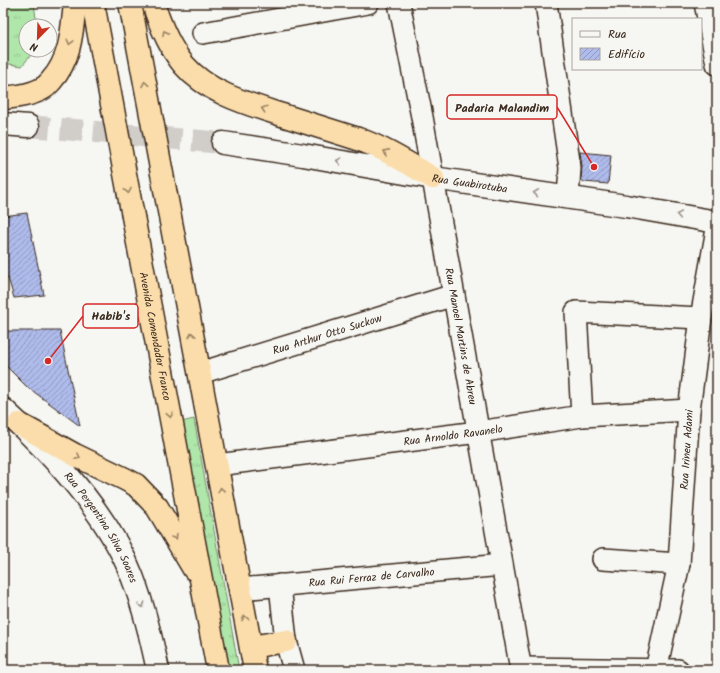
<svg xmlns="http://www.w3.org/2000/svg" width="720" height="673" viewBox="0 0 720 673" font-family="Kalam,sans-serif">
  <style>
    .grass { fill: url(#grass-tufts); stroke: #758864 }
    .building { fill: url(#building-hatch); stroke: #3b2a1e }
    .lines { fill: none; stroke-linecap: round; stroke-linejoin: round }
    .secondary-tunnel { stroke: #d1cdc8; stroke-width: 22; stroke-dasharray: 22 11; stroke-linecap: butt }
    .street-casing { stroke: #3b2a1e; stroke-width: 24 }
    .secondary-casing { stroke: #3b2a1e; stroke-width: 25 }
    .highway-casing { stroke: #3b2a1e; stroke-width: 25 }
    .street { stroke: #f6f6f2; stroke-width: 21 }
    .secondary { stroke: #f6f6f2; stroke-width: 22 }
    .highway { stroke: #fbddab; stroke-width: 22 }
    .oneway { stroke: #9b8464 }
    .oneway2 { stroke: #989088 }
    .labels { text-anchor: middle; stroke-width: 3; stroke-linejoin: round; paint-order: stroke }
    .street-label { font-size: 11px; fill: #3b2a1e; stroke: #f6f6f2 }
    .leader { fill: none; stroke: #d62828; stroke-width: 1.5 }
    .callout-dot { fill: #d62828; stroke: #f6f6f2; stroke-width: 1.5 }
    .callout { fill: #f6f6f2; stroke: #d62828; stroke-width: 1.5 }
    .callout-label { font-size: 12px; text-anchor: middle; font-weight: bold; fill: #3b2a1e }
  </style>
  <defs>
    <pattern id="grass-tufts" width="24" height="20" patternUnits="userSpaceOnUse"><rect width="24" height="20" fill="#afe7aa"/><path d="M3 7l-1-3M5 7V3M7 7l1-3M15 17l-1-3M17 17v-4M19 17l1-3" fill="none" stroke="#97c692"/></pattern>
    <pattern id="building-hatch" width="6" height="6" patternUnits="userSpaceOnUse"><rect width="6" height="6" fill="#aebbeb"/><path d="M-1 1l2-2M0 6l6-6M5 7l2-2" fill="none" stroke="#8f98be"/></pattern>
  </defs>
  <rect width="100%" height="100%" fill="#f6f6f2"/>
  <filter id="ink" filterUnits="userSpaceOnUse"><feTurbulence type="fractalNoise" baseFrequency=".025" numOctaves="2"/><feDisplacementMap in="SourceGraphic" scale="8" xChannelSelector="R" yChannelSelector="G"/><feConvolveMatrix kernelMatrix="1 2 1 2 8 2 1 2 1" color-interpolation-filters="sRGB"/></filter>
  <g filter="url(#ink)">
    <g class="grass">
      <path d="M3 3H34L37 26H26V50H35L22 66 3 63Z"/>
      <path d="M194 419 239 670H223L177 423Z"/>
    </g>
    <g class="building">
      <path d="M580 152 611 155 608 184 584 182 581 180 582 166Z"/>
      <path d="M27 213 44 295 14 298 8 278H3V216Z"/>
      <path d="M3 331H60L80 426 26 386 3 363Z"/>
    </g>
    <g class="lines">
      <path class="secondary-tunnel" d="M28 126 223 143"/>
      <g class="street-casing">
        <g id="street">
          <path id="s1" d="M399 3 422 117 521 670"/>
          <path d="M546 3 570 168 568 197"/>
          <path d="M705 3 717 64"/>
          <path d="M203 33 368 3"/>
          <path id="s2" d="M200 373 454 295"/>
          <path d="M582 416 576 312 701 318"/>
          <path id="s3" d="M217 465 478 432 582 416 689 410"/>
          <path d="M603 559 679 564"/>
          <path d="M280 585 286 641 294 670"/>
          <path id="s4" d="M240 589 502 565"/>
          <path d="M521 668 678 670"/>
          <path id="s5" d="M656 670 679 564 689 410 701 318 717 229"/>
        </g>
      </g>
      <g class="secondary-casing">
        <g id="secondary">
          <path d="M3 124 28 126"/>
          <path id="s6" d="M223 143 303 155 433 178 626 206 717 222"/>
          <path id="s7" d="M3 409C52 454 108 513 132 576 144 607 151 638 158 670"/>
        </g>
      </g>
      <g class="highway-casing">
        <g id="highway">
          <path id="s8" d="M93 3 218 670"/>
          <path d="M130 3 255 670"/>
          <path d="M153 3C160 25 169 47 184 65 208 93 248 104 282 115 307 123 333 131 358 139 384 148 409 164 433 178"/>
          <path d="M3 98C16 97 33 95 45 87 47 86 49 83 51 81 71 59 72 31 75 3"/>
          <path d="M19 424 75 455 125 479 136 485 157 507 194 569"/>
          <path d="M251 647 286 641"/>
        </g>
      </g>
      <use href="#street" class="street"/>
      <use href="#secondary" class="secondary"/>
      <use href="#highway" class="highway"/>
    </g>
    <defs><path id="oneway-chevron" d="M-2-3.5L2.5 0L-2 3.5" fill="none" stroke-width="1.6" stroke-linecap="round" stroke-linejoin="round"/></defs>
    <g class="oneway">
      <use href="#oneway-chevron" transform="translate(165 33) rotate(-117)"/>
      <use href="#oneway-chevron" transform="translate(70 42) rotate(104)"/>
      <use href="#oneway-chevron" transform="translate(145 84) rotate(-101)"/>
      <use href="#oneway-chevron" transform="translate(264 109) rotate(-162)"/>
      <use href="#oneway-chevron" transform="translate(386 152) rotate(-151)"/>
      <use href="#oneway-chevron" transform="translate(128 191) rotate(79)"/>
      <use href="#oneway-chevron" transform="translate(192 335) rotate(-101)"/>
      <use href="#oneway-chevron" transform="translate(170 415) rotate(79)"/>
      <use href="#oneway-chevron" transform="translate(78 457) rotate(27)"/>
      <use href="#oneway-chevron" transform="translate(221 490) rotate(-101)"/>
      <use href="#oneway-chevron" transform="translate(175 537) rotate(59)"/>
      <use href="#oneway-chevron" transform="translate(245 618) rotate(-101)"/>
    </g>
    <g class="oneway2">
      <use href="#oneway-chevron" transform="translate(339 161) rotate(-170)"/>
      <use href="#oneway-chevron" transform="translate(536 193) rotate(-172)"/>
      <use href="#oneway-chevron" transform="translate(679 215) rotate(-170)"/>
      <use href="#oneway-chevron" transform="translate(142 605) rotate(72)"/>
    </g>
  </g>
  <g class="labels">
    <g class="street-label">
      <text dy="4" stroke="none"><textPath href="#s6" startOffset="250">Rua Guabirotuba</textPath></text>
      <text dy="4" stroke="none"><textPath href="#s2" startOffset="133">Rua Arthur Otto Suckow</textPath></text>
      <text dy="4" stroke="none"><textPath href="#s8" startOffset="339">Avenida Comendador Franco</textPath></text>
      <text dy="4" stroke="none"><textPath href="#s1" startOffset="339">Rua Manoel Martins de Abreu</textPath></text>
      <text dy="4" stroke="none"><textPath href="#s3" startOffset="238">Rua Arnoldo Ravanelo</textPath></text>
      <text dy="4" stroke="none"><textPath href="#s5" startOffset="223">Rua Irineu Adami</textPath></text>
      <text dy="4" stroke="none"><textPath href="#s7" startOffset="155">Rua Pergentina Silva Soares</textPath></text>
      <text dy="4" stroke="none"><textPath href="#s4" startOffset="132">Rua Rui Ferraz de Carvalho</textPath></text>
    </g>
  </g>
  <path class="leader" d="M594 167L557 107M48 361L83 316"/>
  <g class="callout-dot">
    <circle cx="594" cy="167" r="4"/>
    <circle cx="48" cy="361" r="4"/>
  </g>
  <g class="callout">
    <rect x="447" y="95" width="110" height="24" rx="4"/>
    <rect x="83" y="304" width="55" height="24" rx="4"/>
  </g>
  <g class="callout-label">
    <text x="502" y="112">Padaria Malandim</text>
    <text x="111" y="320">Habib's</text>
  </g>
  <rect width="720" height="673" fill="none" stroke="#f6f6f2" stroke-width="16"/>
  <rect x="8" y="8" width="704" height="657" fill="none" stroke="#3b2a1e" stroke-width="1.5" filter="url(#ink)"/>
  <rect x="572" y="18" width="130" height="52" fill="#f6f6f2" stroke="#aba49d"/>
  <rect x="580" y="31" width="20" height="6" fill="#f6f6f2" stroke="#aba49d"/>
  <text x="608" y="38" font-size="12" fill="#3b2a1e">Rua</text>
  <rect x="580" y="48" width="20" height="12" fill="url(#building-hatch)" stroke="#aba49d"/>
  <text x="608" y="58" font-size="12" fill="#3b2a1e">Edifício</text>
  <g transform="translate(38 38) rotate(203)"><circle r="19" fill="#f6f6f2" stroke="#aba49d"/>
  <path d="M0-3L7 15L0 10L-7 15Z" fill="#c8321e"/>
  <text y="-6" font-size="11" font-weight="bold" text-anchor="middle" fill="#3b2a1e">N</text>
  </g>
</svg>
